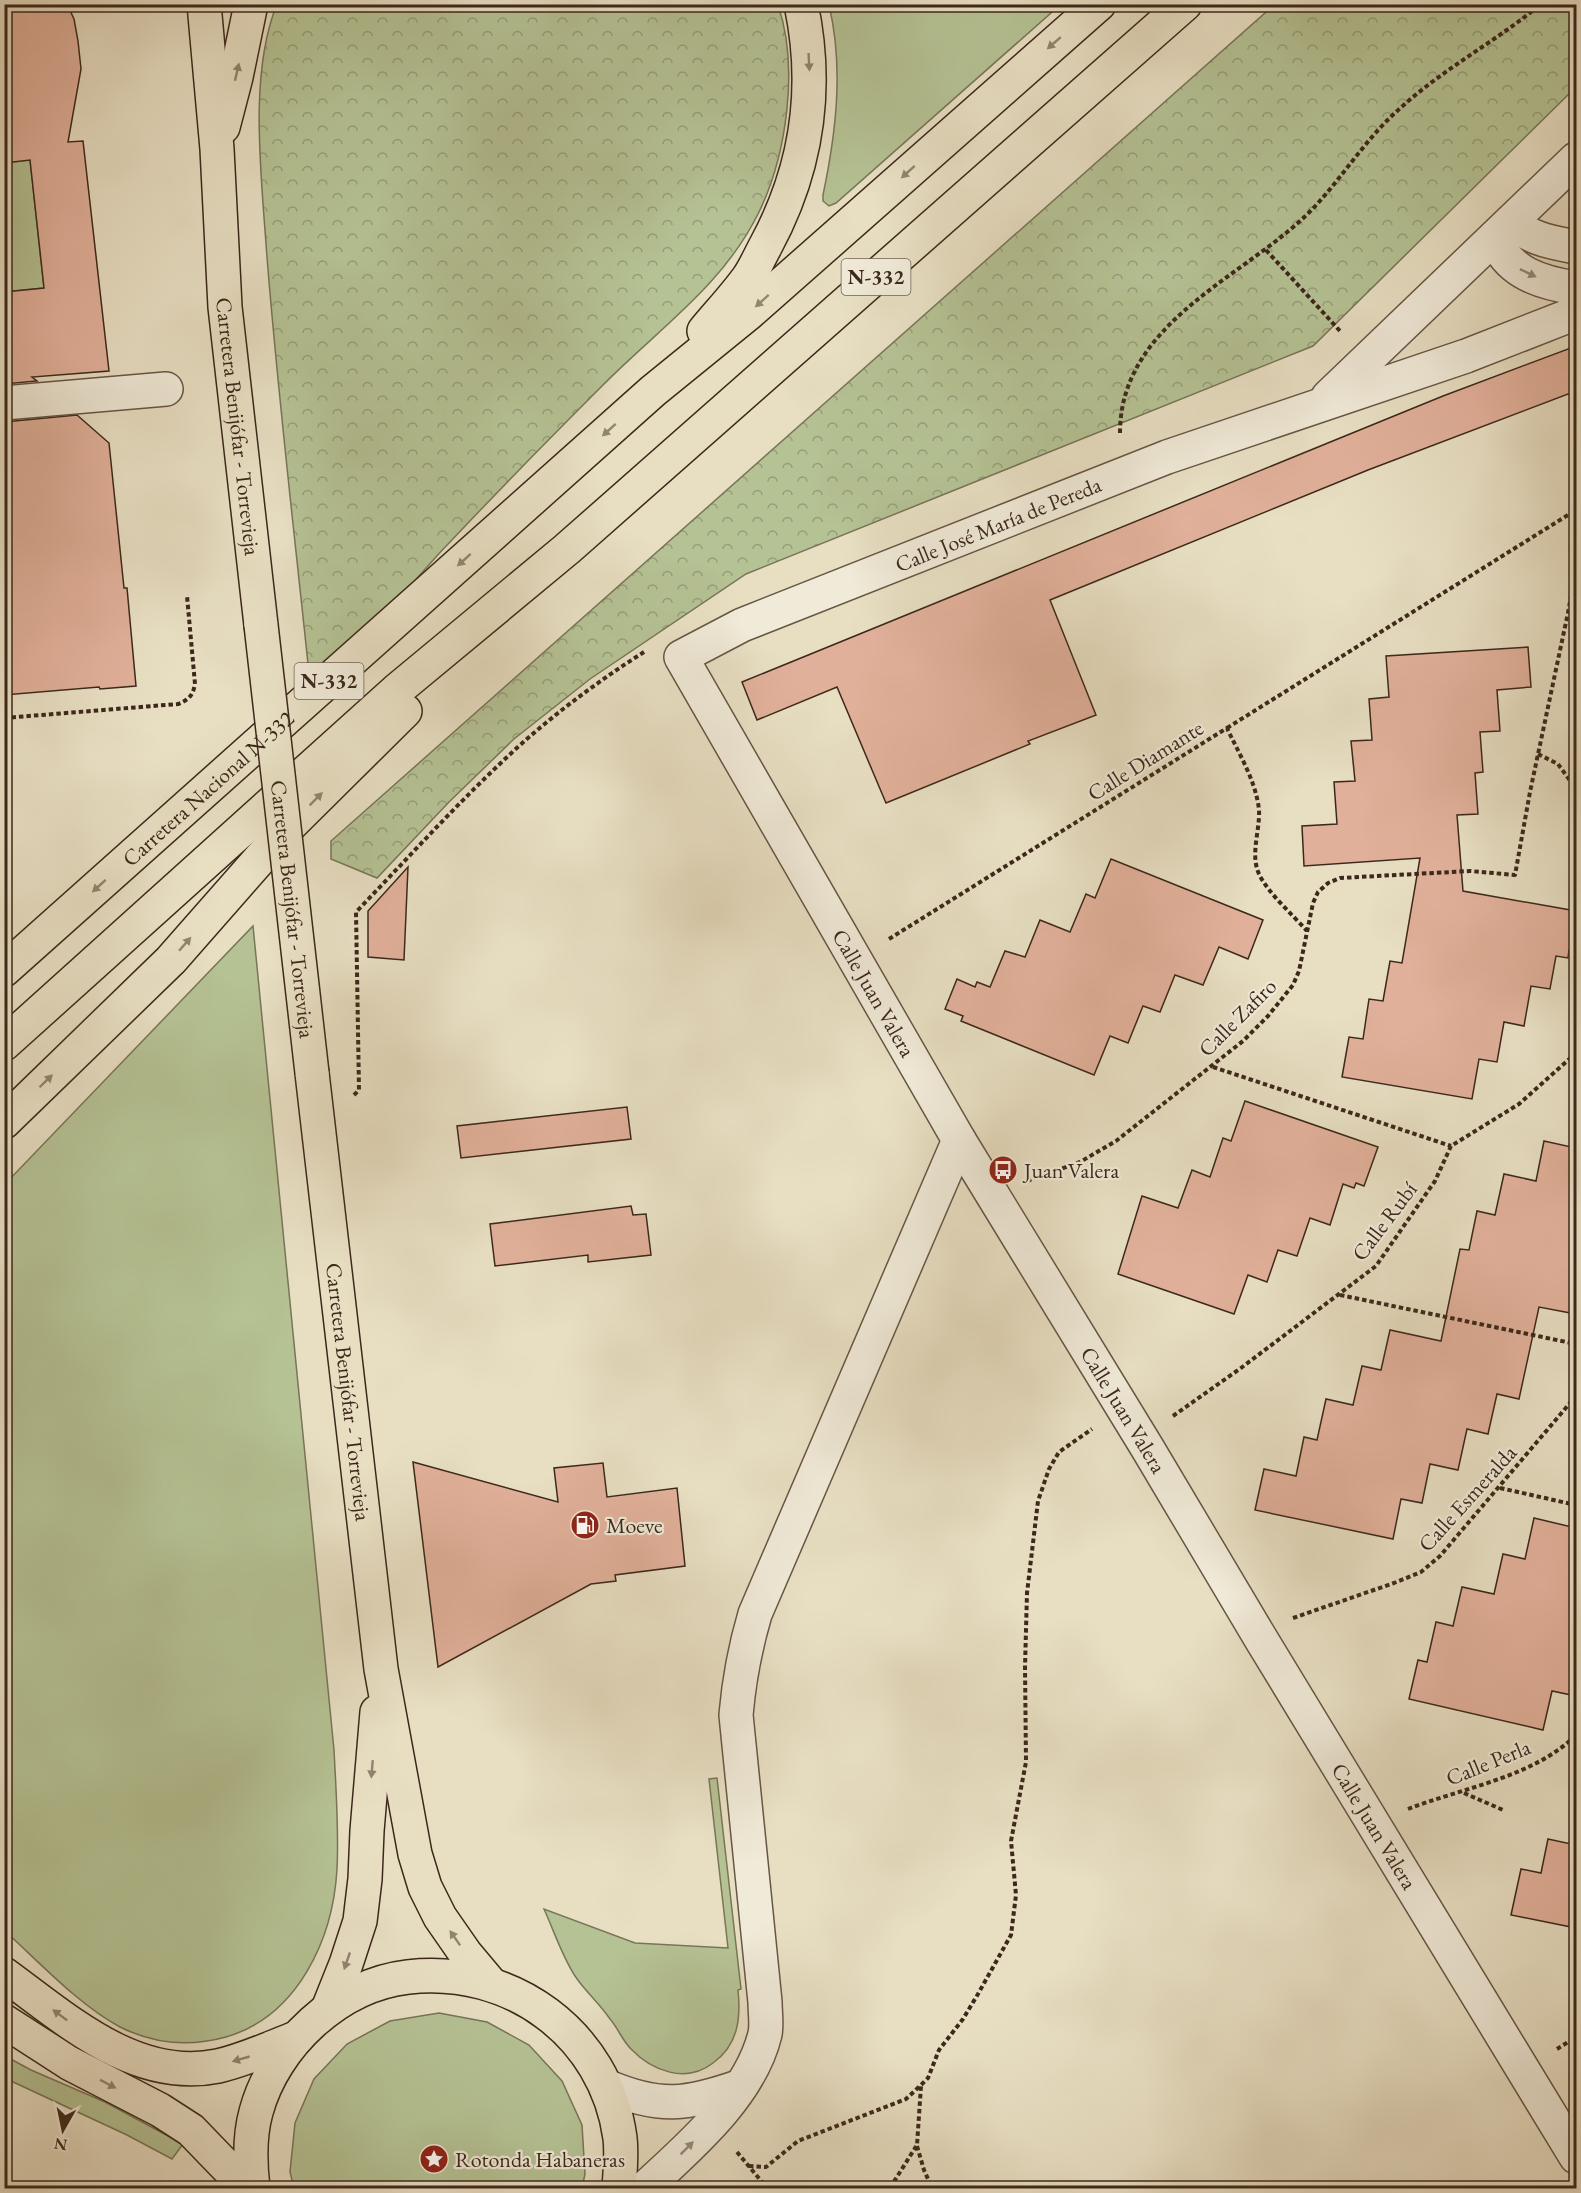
<svg xmlns="http://www.w3.org/2000/svg" width="1581" height="2193" viewBox="0 0 1581 2193" font-family="'EB Garamond',serif">
  <style>
    .grass { fill: #b5c294; stroke: #787558; stroke-width: 1.5 }
    .forest { fill: url(#forest-crowns); stroke: #787558; stroke-width: 1.5 }
    .building { fill: #e1b09a; stroke: #3c281b; stroke-width: 1.5 }
    .lines { fill: none; stroke-linecap: round; stroke-linejoin: round }
    .minor-casing { stroke: #675645; stroke-width: 36 }
    .major-casing { stroke: #3c281b; stroke-width: 36 }
    .highway-casing { stroke: #3c281b; stroke-width: 36 }
    .path { stroke: #3c281b; stroke-width: 4; stroke-dasharray: 4.5 3; stroke-linecap: butt }
    .minor { stroke: #f0ead8; stroke-width: 33 }
    .major { stroke: #e8dfc3; stroke-width: 33 }
    .highway { stroke: #e8dfc3; stroke-width: 33 }
    .major-bridge-casing { stroke: #3c281b; stroke-width: 36; stroke-linecap: butt }
    .major-bridge { stroke: #e8dfc3; stroke-width: 33 }
    .oneway { fill: #92846f }
    .oneway2 { fill: #96897a }
    .labels { text-anchor: middle; stroke-width: 4.5; stroke-linejoin: round; paint-order: stroke }
    .shield { fill: #f0ead8; stroke: #726254; stroke-width: 1.5 }
    .shield-label { font-size: 21px; font-weight: bold; fill: #3c281b }
    .street-label { font-size: 22px; fill: #3c281b; stroke: #f0ead8 }
    .poi-label { font-size: 22px; fill: #3c281b; stroke: #f0ead8; text-anchor: start }
  </style>
  <defs>
    <pattern id="forest-crowns" width="20" height="18" patternUnits="userSpaceOnUse" patternTransform="scale(1.5)"><rect width="20" height="18" fill="#b5c294"/><path d="M2 6a3 3 0 1 1 6 0M12 15a3 3 0 1 1 6 0" fill="none" stroke="#949e78"/></pattern>
  </defs>
  <rect width="100%" height="100%" fill="#e8dfc3"/>
  <filter id="stains"><feTurbulence type="fractalNoise" baseFrequency=".00333" numOctaves="4"/><feColorMatrix values="0 0 0 0 .2 0 0 0 0 .09 0 0 0 0 .02 0 0 0 .5 -.17"/></filter>
  <radialGradient id="worn" r=".72"><stop offset=".6" stop-color="#630" stop-opacity="0"/><stop offset="1" stop-color="#630" stop-opacity=".3"/></radialGradient>
  <g class="grass">
    <path d="M829 5V4L1060 5 836 203 829 206 823 201V195C836 133 844 68 829 5Z"/>
    <path d="M30 160 44 288 5 292 4 163Z"/>
    <path d="M253 926 334 1750C336 1790 339 1829 337 1869 333 1939 298 2016 226 2037 190 2047 154 2044 120 2027 79 2005 39 1962 5 1931V1184Z"/>
    <path d="M717 1778 741 1989 738 1990C741 2019 738 2045 713 2063 686 2084 652 2071 631 2049 622 2040 618 2028 610 2019 600 2004 585 1991 575 1976 562 1956 554 1931 544 1909L635 1943 728 1948 709 1779Z"/>
    <path d="M439 2013 487 2022 529 2045 562 2081 582 2125 585 2174 582 2188H294L290 2172 295 2123 314 2079 347 2044 390 2021Z"/>
    <path d="M5 2056 31 2070 105 2102 183 2144 172 2159 127 2135 11 2081 5 2077Z"/>
  </g>
  <g class="forest">
    <path d="M277 4 778 5C799 66 787 154 759 212 723 286 658 329 602 386 551 437 500 489 450 542 430 562 413 585 392 605 366 632 337 657 310 683 295 537 277 390 266 244 261 171 249 73 277 4Z"/>
    <path d="M1275 4 1576 5V87L1313 346 746 574 590 679 514 739 449 802 377 878 331 859V841Z"/>
  </g>
  <g class="building">
    <path d="M4 4H67L74 19 78 41 81 69 68 142 83 141 109 371 32 377 37 381 4 384V292L44 288 30 160 4 163Z"/>
    <path d="M1576 346V391L1368 470 1050 600 1096 715 1028 741 1030 744 886 803 837 687 757 720 742 682 1443 396Z"/>
    <path d="M77 415 109 443 124 588H127L136 686 100 689 99 687 4 695V422Z"/>
    <path d="M1528 647 1531 687 1497 690 1500 731 1480 732 1483 772 1475 773 1478 814 1457 815 1463 891 1576 911V951L1569 950 1568 958 1556 956 1550 989 1531 986 1524 1026 1504 1022 1497 1062 1479 1059 1472 1099 1342 1077 1349 1037 1363 1039 1369 999 1383 1001 1390 961 1402 963 1420 858 1304 866 1302 826 1337 824 1334 782 1355 781 1351 741 1372 740 1369 699 1389 697 1386 656Z"/>
    <path d="M1111 859 1263 920 1248 959 1219 947 1203 985 1175 975 1160 1012 1143 1006 1128 1043 1110 1036 1094 1075 961 1021 963 1016 945 1009 957 979 975 987 977 982 990 987 1005 951 1025 957 1040 920 1070 932 1086 894 1095 898Z"/>
    <path d="M408 867 404 960 368 957V911Z"/>
    <path d="M1245 1101 1378 1147 1364 1186 1356 1183 1354 1188 1343 1184 1330 1225 1310 1218 1297 1256 1278 1250 1267 1282 1248 1275 1234 1314 1118 1274 1142 1196 1178 1208 1192 1170 1210 1177 1223 1138 1231 1141Z"/>
    <path d="M627 1107 631 1139 461 1158 457 1126Z"/>
    <path d="M1544 1141 1576 1148V1314L1539 1307 1519 1399 1497 1394 1488 1434 1467 1429 1458 1470 1430 1464 1422 1503 1401 1499 1393 1539 1255 1510 1264 1469 1296 1476 1304 1437 1317 1440 1326 1399 1353 1405 1362 1366 1381 1370 1390 1330 1441 1341 1460 1249 1469 1250 1477 1211 1495 1215 1504 1174 1536 1181Z"/>
    <path d="M631 1206 633 1215 646 1214 651 1255 588 1262V1255L495 1266 490 1224Z"/>
    <path d="M413 1462 558 1502 554 1468 603 1463 607 1497 677 1488 685 1566 615 1575 616 1581 591 1584 438 1667Z"/>
    <path d="M1534 1518 1576 1528V1696L1552 1691 1543 1730 1409 1699 1418 1660 1427 1662 1436 1622 1453 1626 1462 1587 1494 1594 1503 1554 1525 1559Z"/>
    <path d="M1548 1839 1576 1845V1928L1511 1915 1521 1869 1541 1873Z"/>
  </g>
  <g class="lines">
    <g class="minor-casing">
      <g id="minor">
        <path d="M1513 220C1525 239 1556 243 1576 247"/>
        <path d="M1495 237C1507 273 1542 283 1576 288"/>
        <path id="s1" d="M1576 313 1466 356 1167 457 742 625 681 657 959 1140 1148 1449 1261 1639 1576 2157"/>
        <path d="M1328 397 1576 159"/>
        <path d="M4 403 166 389"/>
        <path d="M606 2086C660 2109 687 2105 741 2086"/>
        <path d="M645 2188C689 2147 750 2096 765 2034 767 2024 765 2012 765 2002L736 1715C739 1680 745 1648 755 1614L959 1140"/>
      </g>
    </g>
    <g class="major-casing">
      <g id="major">
        <path id="s2" d="M204 4 217 149 225 307 261 625"/>
        <path d="M223 127 236 77 251 4"/>
        <path id="s3" d="M312 1073 381 1669 415 1854 425 1887 440 1917 465 1953 491 1984"/>
        <path d="M328 2009 346 1964 360 1921 365 1879 367 1831 377 1712"/>
        <path d="M253 2188C250 2163 249 2137 256 2112 274 2045 338 1985 408 1977 511 1965 606 2034 620 2138 622 2155 620 2172 619 2188"/>
      </g>
    </g>
    <g class="highway-casing">
      <g id="highway">
        <path d="M704 331C719 313 735 296 748 278 755 268 760 256 766 245 807 169 819 89 801 4"/>
        <path id="s4" d="M4 970 653 391 749 313 1099 4"/>
        <path d="M4 1044 397 690 567 549 1185 4"/>
        <path d="M4 1122 171 960 287 828 405 711"/>
        <path d="M4 1974C66 2019 135 2083 218 2066 245 2060 270 2048 296 2038"/>
        <path d="M4 2021 69 2063 160 2110 191 2130 247 2188"/>
      </g>
    </g>
    <g class="path">
      <path d="M1266 250 1340 331"/>
      <path d="M1120 433C1120 328 1232 282 1299 222 1335 190 1359 146 1395 113 1439 71 1494 43 1541 4"/>
      <path d="M4 718 178 704C189 700 193 695 195 684L187 596"/>
      <path d="M1227 728 1576 510"/>
      <path d="M1538 754 1558 764 1576 789"/>
      <path d="M889 939 1227 728C1239 754 1256 781 1259 810 1260 831 1250 854 1259 874 1268 893 1292 914 1307 931"/>
      <path d="M1213 1067 1451 1146"/>
      <path d="M354 1095 359 1090 356 912C410 856 462 798 519 746 558 711 600 680 644 652"/>
      <path d="M1027 1181 1080 1162 1116 1141 1243 1041 1268 1016 1293 985 1299 971 1313 903 1318 892 1328 883 1340 878 1470 871 1515 875 1530 792 1569 608 1573 582 1576 510"/>
      <path d="M1340 1295 1576 1344"/>
      <path d="M1173 1416 1241 1368 1376 1266 1435 1181 1451 1146 1519 1104 1576 1053"/>
      <path d="M1500 1488 1576 1505"/>
      <path d="M1293 1618 1394 1583 1421 1572 1440 1556 1576 1396"/>
      <path d="M1464 1793 1503 1810"/>
      <path d="M1408 1809C1462 1788 1534 1777 1576 1735"/>
      <path d="M1557 2049 1576 2037"/>
      <path d="M917 2146 924 2170 932 2188"/>
      <path d="M737 2152 767 2188"/>
      <path d="M749 2166 766 2167 798 2141 906 2099 921 2085 928 2078 939 2050 963 2019 978 1994 1011 1935 1016 1895 1011 1841 1026 1762 1025 1667 1027 1593 1038 1501 1049 1469 1059 1452 1092 1429"/>
      <path d="M890 2188 917 2145 921 2086"/>
    </g>
    <use href="#minor" class="minor"/>
    <use href="#major" class="major"/>
    <use href="#highway" class="highway"/>
    <g class="major-bridge-casing">
      <g id="major-bridge">
        <path id="s5" d="M261 625 312 1073"/>
      </g>
    </g>
    <use href="#major-bridge" class="major-bridge"/>
  </g>
  <defs><path id="oneway-solid" d="M-6-.8H1V-3.2L6.5 0L1 3.2V.8H-6Z" transform="scale(1.5)"/></defs>
  <g class="oneway">
    <use href="#oneway-solid" transform="translate(1054 43) rotate(139)"/>
    <use href="#oneway-solid" transform="translate(809 62) rotate(87)"/>
    <use href="#oneway-solid" transform="translate(237 72) rotate(-77)"/>
    <use href="#oneway-solid" transform="translate(908 172) rotate(138)"/>
    <use href="#oneway-solid" transform="translate(762 301) rotate(138)"/>
    <use href="#oneway-solid" transform="translate(609 430) rotate(138)"/>
    <use href="#oneway-solid" transform="translate(464 560) rotate(138)"/>
    <use href="#oneway-solid" transform="translate(316 799) rotate(-45)"/>
    <use href="#oneway-solid" transform="translate(99 886) rotate(138)"/>
    <use href="#oneway-solid" transform="translate(185 944) rotate(-49)"/>
    <use href="#oneway-solid" transform="translate(46 1081) rotate(-44)"/>
    <use href="#oneway-solid" transform="translate(372 1769) rotate(95)"/>
    <use href="#oneway-solid" transform="translate(455 1938) rotate(-125)"/>
    <use href="#oneway-solid" transform="translate(347 1961) rotate(109)"/>
    <use href="#oneway-solid" transform="translate(60 2015) rotate(-143)"/>
    <use href="#oneway-solid" transform="translate(241 2059) rotate(164)"/>
    <use href="#oneway-solid" transform="translate(108 2084) rotate(28)"/>
  </g>
  <g class="oneway2">
    <use href="#oneway-solid" transform="translate(1528 273) rotate(26)"/>
    <use href="#oneway-solid" transform="translate(687 2148) rotate(-45)"/>
  </g>
  <defs>
    <g id="bus-disc" transform="scale(1.5)"><circle r="9.5" fill="#8f2418" stroke="#f0ead8"/><path d="M-5-6H5V4H4V6H2V4H-2V6H-4V4H-5ZM-3.5-4V0h7V-4ZM-3.5 1.2v1.5H-2V1.2ZM2 1.2v1.5H3.5V1.2Z" fill="#fff"/></g>
    <g id="fuel-disc" transform="scale(1.5)"><circle r="9.5" fill="#8f2418" stroke="#f0ead8"/><path d="M-5.5-6h7V0h2V4h1.3V-2.5L3-4.5l.8-.8L6-3V5H2.5V1h-1V6h-7ZM-4.2-4.7v3.2H.2V-4.7Z" fill="#fff"/></g>
    <g id="sight-disc" transform="scale(1.5)"><circle r="9.5" fill="#8f2418" stroke="#f0ead8"/><path d="M0-6L1.8-2.2L6-1.7L2.9 1.2L3.7 5.4L0 3.3L-3.7 5.4L-2.9 1.2L-6-1.7L-1.8-2.2Z" fill="#fff"/></g>
  </defs>
  <g fill-rule="evenodd">
    <use href="#bus-disc" x="1003" y="1170"/>
    <use href="#fuel-disc" x="585" y="1525"/>
    <use href="#sight-disc" x="434" y="2159"/>
  </g>
  <g class="labels">
    <g class="shield">
      <rect x="841.5" y="259" width="69" height="36" rx="4.5"/>
      <rect x="294.5" y="663" width="69" height="36" rx="4.5"/>
    </g>
    <g class="shield-label">
      <text x="876" y="284">N-332</text>
      <text x="329" y="688">N-332</text>
    </g>
    <g class="street-label">
      <text dy="8" stroke="none"><textPath href="#s2" startOffset="424">Carretera Benijófar - Torrevieja</textPath></text>
      <text transform="translate(998 524) rotate(-22)" y="8">Calle José María de Pereda</text>
      <text transform="translate(1145 760) rotate(-32)" y="8">Calle Diamante</text>
      <text dy="8" stroke="none"><textPath href="#s4" startOffset="273">Carretera Nacional N-332</textPath></text>
      <text dy="8" stroke="none"><textPath href="#s5" startOffset="286">Carretera Benijófar - Torrevieja</textPath></text>
      <text dy="8" stroke="none"><textPath href="#s1" startOffset="1347">Calle Juan Valera</textPath></text>
      <text transform="translate(1237 1017) rotate(-45)" y="8">Calle Zafiro</text>
      <text transform="translate(1384 1221) rotate(-53)" y="8">Calle Rubí</text>
      <text dy="8" stroke="none"><textPath href="#s3" startOffset="321">Carretera Benijófar - Torrevieja</textPath></text>
      <text dy="8" stroke="none"><textPath href="#s1" startOffset="1833">Calle Juan Valera</textPath></text>
      <text transform="translate(1467 1498) rotate(-48)" y="8">Calle Esmeralda</text>
      <text transform="translate(1488 1762) rotate(-22)" y="8">Calle Perla</text>
      <text dy="8" stroke="none"><textPath href="#s1" startOffset="2319">Calle Juan Valera</textPath></text>
    </g>
    <g class="poi-label">
      <text x="1024" y="1178">Juan Valera</text>
      <text x="606" y="1533">Moeve</text>
      <text x="455" y="2167">Rotonda Habaneras</text>
    </g>
  </g>
  <rect width="1581" height="2193" fill="none" stroke="#e8dfc3" stroke-width="24"/>
  <rect x="6" y="6" width="1569" height="2181" fill="none" stroke="#3c281b" stroke-width="3"/>
  <rect x="12" y="12" width="1557" height="2169" fill="none" stroke="#3c281b" stroke-width="1.5"/>
  <g transform="translate(63 2130) rotate(189)" stroke="#f0ead8" stroke-width="4.5" paint-order="stroke">
  <path d="M0-4.5L10 22L0 15L-10 22Z" fill="#3c281b"/>
  <text y="-9" font-size="16" font-weight="bold" text-anchor="middle" fill="#3c281b">N</text>
  </g>
  <rect width="100%" height="100%" filter="url(#stains)"/>
  <rect width="100%" height="100%" fill="url(#worn)"/>
</svg>
